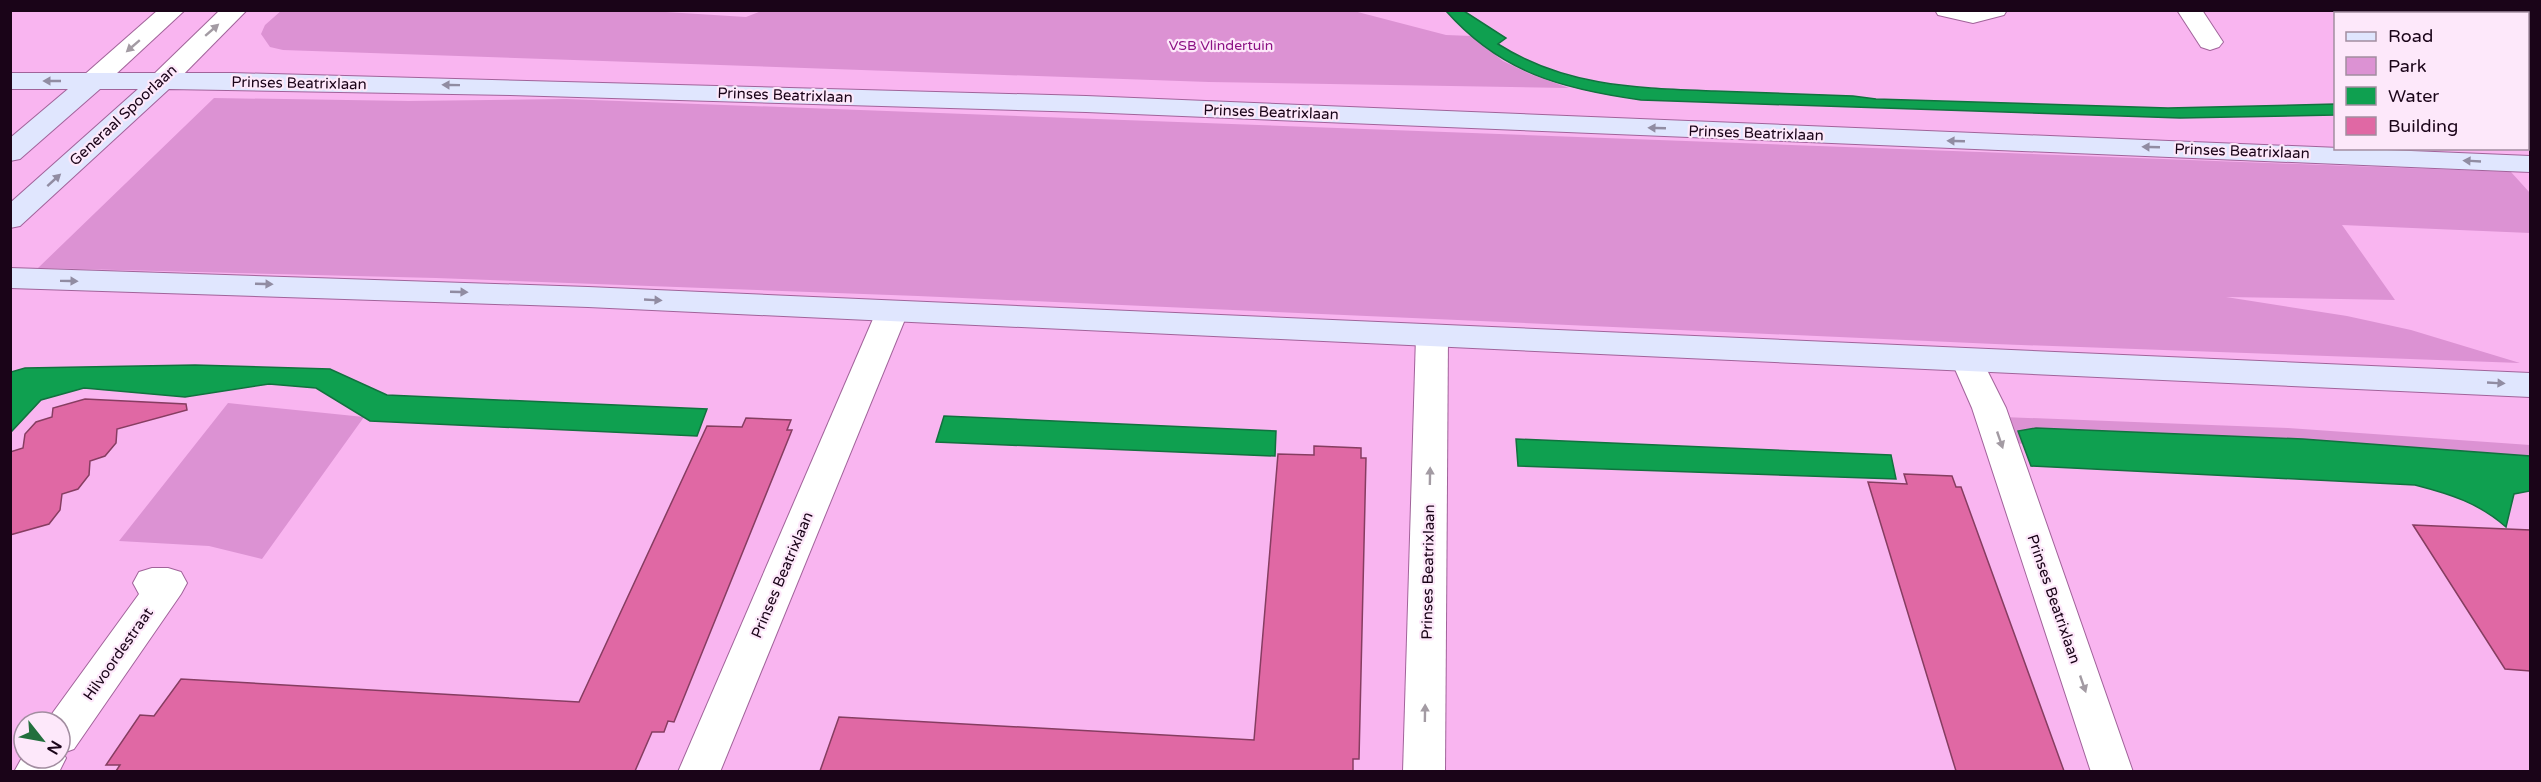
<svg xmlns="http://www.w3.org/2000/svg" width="2541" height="782" viewBox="0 0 2541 782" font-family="'Varela Round',sans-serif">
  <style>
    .green { fill: #dc92d3 }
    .water { fill: #0fa050; stroke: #12713f; stroke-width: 1.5 }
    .building { fill: #e068a4; stroke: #863d61; stroke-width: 1.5 }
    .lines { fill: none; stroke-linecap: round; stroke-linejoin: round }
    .minor-casing { stroke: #a1639a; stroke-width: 2 }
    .tertiary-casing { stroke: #a1639a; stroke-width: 2 }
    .secondary-casing { stroke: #a1639a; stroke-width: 2 }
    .minor { fill: #fff; fill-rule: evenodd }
    .tertiary { fill: #fff; fill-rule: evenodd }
    .secondary { fill: #e0e6fe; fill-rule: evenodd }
    .oneway { fill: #a39ba3 }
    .oneway2 { fill: #918ca2 }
    .labels { text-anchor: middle; stroke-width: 4.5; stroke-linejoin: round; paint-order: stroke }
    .far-park-label { font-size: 14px; fill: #8c1284; stroke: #fde8fa }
    .street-label { font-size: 15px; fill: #1a0418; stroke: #fde8fa }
  </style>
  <rect width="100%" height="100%" fill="#f9b5f0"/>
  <g class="green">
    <path d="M282 10H634L746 17 764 10H1350L1446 35 1472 36 1503 61 1530 74 1569 88 1209 82 283 50 270 47 261 34 265 25Z"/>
    <path d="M2440 11H2530V108L2528 109V14H2443Z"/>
    <path d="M214 98 409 101 566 99 2511 172 2530 193V233L2342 225 2395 300 2226 297 2347 316 2411 330 2520 363 1995 344 918 296 436 278 38 268Z"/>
    <path d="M228 403 364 417 262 559 209 546 119 541Z"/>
    <path d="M2003 417 2288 428 2530 445V456L2303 439 2036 428 2018 431 2024 444 2012 443Z"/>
  </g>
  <g class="water">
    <path d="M1446 11H1464L1506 38 1498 44C1566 87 1637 88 1715 91 1761 93 1807 94 1853 96L1876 99 2168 108 2335 104V115L2180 118 1641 100C1562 89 1501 73 1446 11Z"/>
    <path d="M195 365 330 369 387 395 707 409 697 436 370 421 316 388 269 384 185 397 84 388 41 400 11 432V372L25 368Z"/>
    <path d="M944 416 1276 431 1275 456 936 442Z"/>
    <path d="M2036 428 2303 439 2530 456V491L2514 494 2506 527C2479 503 2450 494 2415 485L2031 466 2018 431Z"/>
    <path d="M1516 439 1891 455 1896 479 1518 466Z"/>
  </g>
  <g class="building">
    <path d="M85 399 186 404 187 410 117 429 116 443 105 456 90 461 89 475 78 489 62 494 60 510 49 524 10 535V452L23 448 25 434 36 422 52 417 53 408Z"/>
    <path d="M746 418 791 420 787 430H792L674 722 668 721 664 732H652L635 771H116L120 765H106L140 715 154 716 181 679 579 702 707 426 742 427Z"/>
    <path d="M1314 446 1361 448V458H1366L1359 759H1353V771H820L839 717 1254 740 1278 454 1314 455Z"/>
    <path d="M1904 474 1952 476 1956 487H1961L2064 771H1956L1868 482 1907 484Z"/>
    <path d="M2413 525 2530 530V671L2505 669Z"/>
  </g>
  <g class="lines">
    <g class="minor-casing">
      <g id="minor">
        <path d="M1935 10H2007L2004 15 1973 23 1938 15Z"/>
        <path d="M2177 10H2202L2223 42 2219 47 2210 50 2201 47Z"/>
        <path d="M2421 10H2445L2447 14H2422Z"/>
        <path d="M2528 115 2530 116V134L2528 133Z"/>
        <path d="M892 301 903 304 908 312 720 772H678L876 312 881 304Z"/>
        <path d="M1432 325 1443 328 1448 336 1445 772H1403L1416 336 1421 328Z"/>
        <path d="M1967 349 1978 352 2006 408 2133 772H2091L1972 408 1951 360 1956 352Z"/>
        <path d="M152 568H168L181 572 187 583 181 594 74 749 63 753 66 758 59 772H14L24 754V758H60V722H46L139 594 133 583 139 572Z"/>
      </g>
    </g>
    <g class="tertiary-casing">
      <g id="tertiary">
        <path d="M158 10H185L102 87 93 89 84 87 80 81 84 75Z"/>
        <path d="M220 10H247L171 87 162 89 153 87 149 81 153 75Z"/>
      </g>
    </g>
    <g class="secondary-casing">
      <g id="secondary">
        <path d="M10 73H232L1086 96 2530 156V172L1086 112 510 95 169 89 20 226 10 228V203L138 89H100L20 159 10 161V138L68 89H10Z"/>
        <path d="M10 268 588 287 2530 373V397L588 307 10 288Z"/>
      </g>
    </g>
    <use href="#minor" class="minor"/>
    <use href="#tertiary" class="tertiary"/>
    <use href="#secondary" class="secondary"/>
  </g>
  <defs><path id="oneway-solid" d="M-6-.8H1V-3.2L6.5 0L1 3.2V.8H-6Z" transform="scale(1.5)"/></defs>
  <g class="oneway">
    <use href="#oneway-solid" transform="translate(212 30) rotate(-41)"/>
    <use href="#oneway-solid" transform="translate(133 46) rotate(139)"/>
    <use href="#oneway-solid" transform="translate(2000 440) rotate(71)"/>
    <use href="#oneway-solid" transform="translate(1430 476) rotate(-89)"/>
    <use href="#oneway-solid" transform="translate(2083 684) rotate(71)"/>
    <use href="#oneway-solid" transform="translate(1425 713) rotate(-89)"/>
  </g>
  <g class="oneway2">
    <use href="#oneway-solid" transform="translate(52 81) rotate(-180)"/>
    <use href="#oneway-solid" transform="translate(451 85) rotate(-179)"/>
    <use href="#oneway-solid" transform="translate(1657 128) rotate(-178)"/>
    <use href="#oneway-solid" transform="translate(1956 141) rotate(-178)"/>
    <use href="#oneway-solid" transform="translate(2151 147) rotate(-178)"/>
    <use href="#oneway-solid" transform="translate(2472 161) rotate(-177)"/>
    <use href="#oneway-solid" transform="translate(54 180) rotate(-42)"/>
    <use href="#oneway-solid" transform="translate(69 281) rotate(1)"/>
    <use href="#oneway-solid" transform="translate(264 284) rotate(2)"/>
    <use href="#oneway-solid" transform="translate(459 292) rotate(2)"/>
    <use href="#oneway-solid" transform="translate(653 300) rotate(3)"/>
    <use href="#oneway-solid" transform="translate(2496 383) rotate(3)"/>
  </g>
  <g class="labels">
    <g class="far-park-label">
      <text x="1221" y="50">VSB Vlindertuin</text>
    </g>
    <g class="street-label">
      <text transform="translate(299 83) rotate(1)" y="5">Prinses Beatrixlaan</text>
      <text transform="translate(785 95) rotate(2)" y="5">Prinses Beatrixlaan</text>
      <text transform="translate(1271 112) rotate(2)" y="5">Prinses Beatrixlaan</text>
      <text transform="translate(123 115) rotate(-43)" y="5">Generaal Spoorlaan</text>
      <text transform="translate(1756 133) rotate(2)" y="5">Prinses Beatrixlaan</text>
      <text transform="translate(2242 151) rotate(2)" y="5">Prinses Beatrixlaan</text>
      <text transform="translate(1428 572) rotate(-89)" y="5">Prinses Beatrixlaan</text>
      <text transform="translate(782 575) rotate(-67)" y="5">Prinses Beatrixlaan</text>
      <text transform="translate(2054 599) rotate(71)" y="5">Prinses Beatrixlaan</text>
      <text transform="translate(118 654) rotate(-55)" y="5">Hilvoordestraat</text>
    </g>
  </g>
  <rect width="2541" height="782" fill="none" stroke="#1a0418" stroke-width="24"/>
  <rect x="2334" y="12" width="195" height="138" fill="#fde8fa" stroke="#a28da0" stroke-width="1.5"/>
  <rect x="2346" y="32" width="30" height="9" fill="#e0e6fe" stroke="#a28da0" stroke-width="1.5"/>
  <text x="2388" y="42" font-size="18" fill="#1a0418">Road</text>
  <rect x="2346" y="57" width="30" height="18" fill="#dc92d3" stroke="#a28da0" stroke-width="1.5"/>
  <text x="2388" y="72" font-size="18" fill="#1a0418">Park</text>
  <rect x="2346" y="87" width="30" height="18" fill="#0fa050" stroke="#a28da0" stroke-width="1.5"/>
  <text x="2388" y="102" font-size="18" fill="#1a0418">Water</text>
  <rect x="2346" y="117" width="30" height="18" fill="#e068a4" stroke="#a28da0" stroke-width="1.5"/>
  <text x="2388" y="132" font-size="18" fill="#1a0418">Building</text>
  <g transform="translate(42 740) rotate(121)"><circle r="28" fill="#fde8fa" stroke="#a28da0" stroke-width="1.5"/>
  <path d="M0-4.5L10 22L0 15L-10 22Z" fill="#236f3d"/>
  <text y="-9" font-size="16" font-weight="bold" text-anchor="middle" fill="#1a0418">N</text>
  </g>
</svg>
